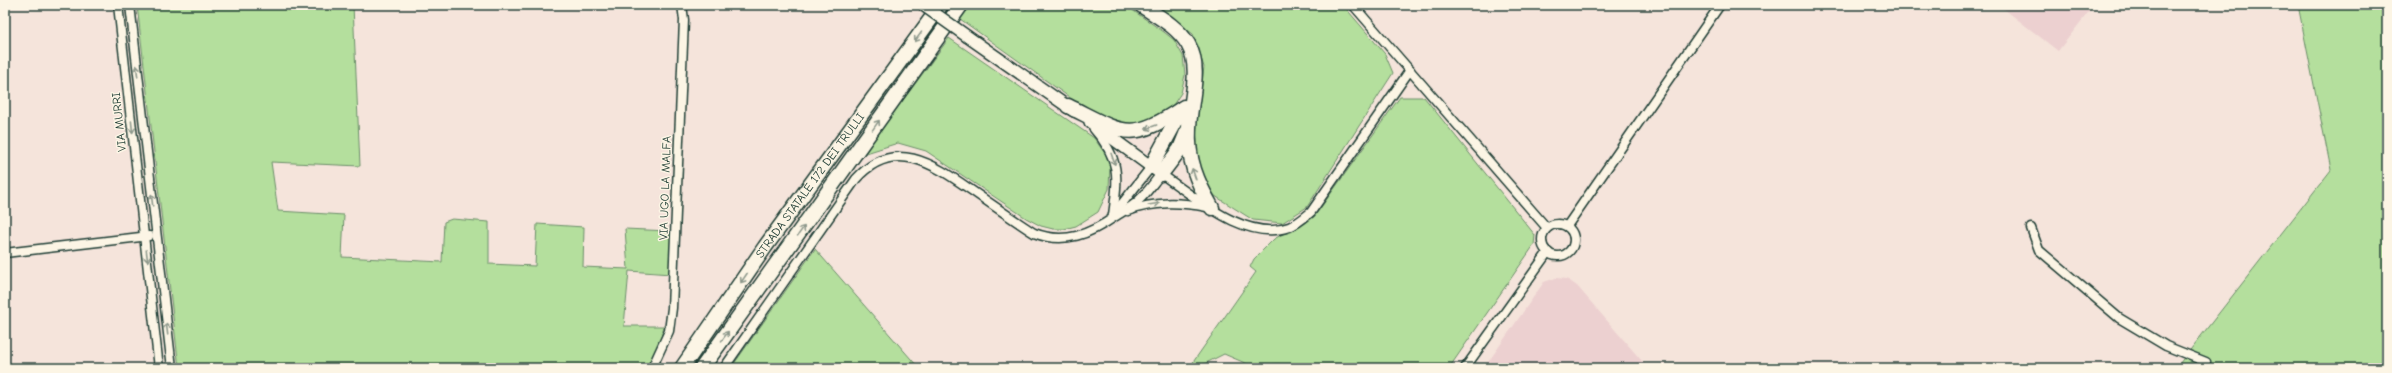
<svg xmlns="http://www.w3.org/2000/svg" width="2392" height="373" viewBox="0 0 2392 373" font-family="'Comic Neue',sans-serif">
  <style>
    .built { fill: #ecd0d0 }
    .green { fill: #b4df9d; stroke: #6a8e68 }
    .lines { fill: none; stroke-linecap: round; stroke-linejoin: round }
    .street-casing { stroke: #1f3d34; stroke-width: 11 }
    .secondary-casing { stroke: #1f3d34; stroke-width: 14 }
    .highway-casing { stroke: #1f3d34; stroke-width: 17 }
    .street { stroke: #fcf5e5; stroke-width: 8 }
    .secondary { stroke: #fcf5e5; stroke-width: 11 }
    .highway { stroke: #fcf5e5; stroke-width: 14 }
    .secondary-bridge-casing { stroke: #1f3d34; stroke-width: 14; stroke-linecap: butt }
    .secondary-bridge { stroke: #fcf5e5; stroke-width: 11 }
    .oneway { stroke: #8e998c }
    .labels { text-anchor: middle; stroke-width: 3; stroke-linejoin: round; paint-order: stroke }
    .street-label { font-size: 12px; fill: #1f3d34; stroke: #fcf5e5 }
  </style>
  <rect width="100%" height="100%" fill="#f5e4db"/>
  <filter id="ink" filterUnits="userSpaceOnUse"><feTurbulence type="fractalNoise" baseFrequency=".025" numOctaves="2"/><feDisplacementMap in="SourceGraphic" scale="8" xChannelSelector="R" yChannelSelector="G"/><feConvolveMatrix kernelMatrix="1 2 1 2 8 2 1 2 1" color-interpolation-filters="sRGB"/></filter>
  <g filter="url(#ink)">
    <g class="built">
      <path d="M1999 5H2094L2058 51Z"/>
      <path d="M1556 278 1567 279 1577 286 1648 368H1484L1544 282Z"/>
    </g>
    <g class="green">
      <path d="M137 5H353L360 166 271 162 278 211 344 215 342 257 442 262 444 222 452 219 489 222V264L535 266 537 224 584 227 583 267 628 269 625 229 669 231 672 243 671 274 629 271 624 326H664L656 357 648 368H179Z"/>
      <path d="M971 5H1125L1164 32 1174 40 1183 56 1185 75 1181 93 1171 108 1135 127 1097 117 960 19Z"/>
      <path d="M1154 5H1343L1385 54 1393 73 1307 207 1282 223 1253 220 1215 196 1198 170 1196 129 1204 67 1193 34Z"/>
      <path d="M2298 5H2387V368H2176L2331 170Z"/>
      <path d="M949 38 1094 138 1106 155 1110 166 1109 189 1098 212 1076 226 1064 229H1053L1041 226 1026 218 926 151 898 143 863 154Z"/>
      <path d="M1400 97H1424L1535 235 1534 245 1449 368H1289L1279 364 1252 366 1224 354 1196 368H1189L1256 272 1250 267 1254 259 1274 239 1314 217Z"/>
      <path d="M815 249 918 367 731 368Z"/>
    </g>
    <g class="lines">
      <g class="street-casing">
        <g id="street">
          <path d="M118 5 159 368"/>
          <path d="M130 5 172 368"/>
          <path d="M1353 5 1547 228"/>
          <path d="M1094 129C1121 159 1118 178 1113 215"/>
          <path d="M1128 211C1155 201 1180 202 1207 207"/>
          <path d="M1113 215 1151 167"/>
          <circle cx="1558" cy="240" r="16"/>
          <path d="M1567 226 1720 5"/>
          <path d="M2031 228 2039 250 2119 318 2166 346 2206 362"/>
          <path d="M5 253 149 236"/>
          <path d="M652 368 669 331 672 308 684 20 682 5"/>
          <path d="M724 368 856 179C895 135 936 166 974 192 994 206 1014 220 1034 233 1065 245 1090 234 1116 216 1124 211 1133 206 1139 200 1147 193 1154 182 1161 174 1194 196 1246 243 1289 227 1297 224 1305 217 1311 212L1410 70"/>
          <path d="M1465 368 1548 252"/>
        </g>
      </g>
      <g class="secondary-casing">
        <g id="secondary">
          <path d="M968 37 1074 111"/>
          <path d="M1090 122 1157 171"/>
        </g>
      </g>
      <g class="highway-casing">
        <g id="highway">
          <path d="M1141 5C1157 16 1177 26 1188 44 1202 68 1190 101 1189 128 1187 159 1197 182 1212 208"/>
          <path d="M1068 106C1123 133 1129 144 1184 107"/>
          <path d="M1151 167 1183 108"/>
          <path d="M1161 174 1180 149 1187 132"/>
          <path id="s1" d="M682 368 765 247 941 5"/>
          <path d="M702 368 961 5"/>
        </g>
      </g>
      <use href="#street" class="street"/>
      <use href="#secondary" class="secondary"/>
      <use href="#highway" class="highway"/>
      <g class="secondary-bridge-casing">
        <path id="secondary-bridge" d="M923 5 968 37"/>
      </g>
      <use href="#secondary-bridge" class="secondary-bridge"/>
    </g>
    <defs><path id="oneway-shaft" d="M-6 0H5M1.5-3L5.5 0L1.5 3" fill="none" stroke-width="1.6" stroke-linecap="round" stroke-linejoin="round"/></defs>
    <g class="oneway">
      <use href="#oneway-shaft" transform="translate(918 37) rotate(126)"/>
      <use href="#oneway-shaft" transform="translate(137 71) rotate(-97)"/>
      <use href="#oneway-shaft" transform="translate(876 125) rotate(-55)"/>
      <use href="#oneway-shaft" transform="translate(132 127) rotate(84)"/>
      <use href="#oneway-shaft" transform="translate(1151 127) rotate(160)"/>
      <use href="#oneway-shaft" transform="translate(1113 159) rotate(71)"/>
      <use href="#oneway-shaft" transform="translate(1194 174) rotate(-109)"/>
      <use href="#oneway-shaft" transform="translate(152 200) rotate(-97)"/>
      <use href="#oneway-shaft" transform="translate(1154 204) rotate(-9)"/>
      <use href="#oneway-shaft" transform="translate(801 231) rotate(-55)"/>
      <use href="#oneway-shaft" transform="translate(147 256) rotate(83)"/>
      <use href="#oneway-shaft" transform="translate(744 278) rotate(124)"/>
      <use href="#oneway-shaft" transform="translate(167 329) rotate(-97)"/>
      <use href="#oneway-shaft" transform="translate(725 336) rotate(-54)"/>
    </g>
  </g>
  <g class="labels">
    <g class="street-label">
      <text transform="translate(119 122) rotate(-96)" y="4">VIA MURRI</text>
      <text dy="4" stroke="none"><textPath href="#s1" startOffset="223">STRADA STATALE 172 DEI TRULLI</textPath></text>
      <text transform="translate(665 188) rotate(-88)" y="4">VIA UGO LA MALFA</text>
    </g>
  </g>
  <rect width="2392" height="373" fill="none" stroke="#fcf5e5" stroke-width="20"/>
  <rect x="10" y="10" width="2372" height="353" fill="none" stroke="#1f3d34" stroke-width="1.5" filter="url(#ink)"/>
</svg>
